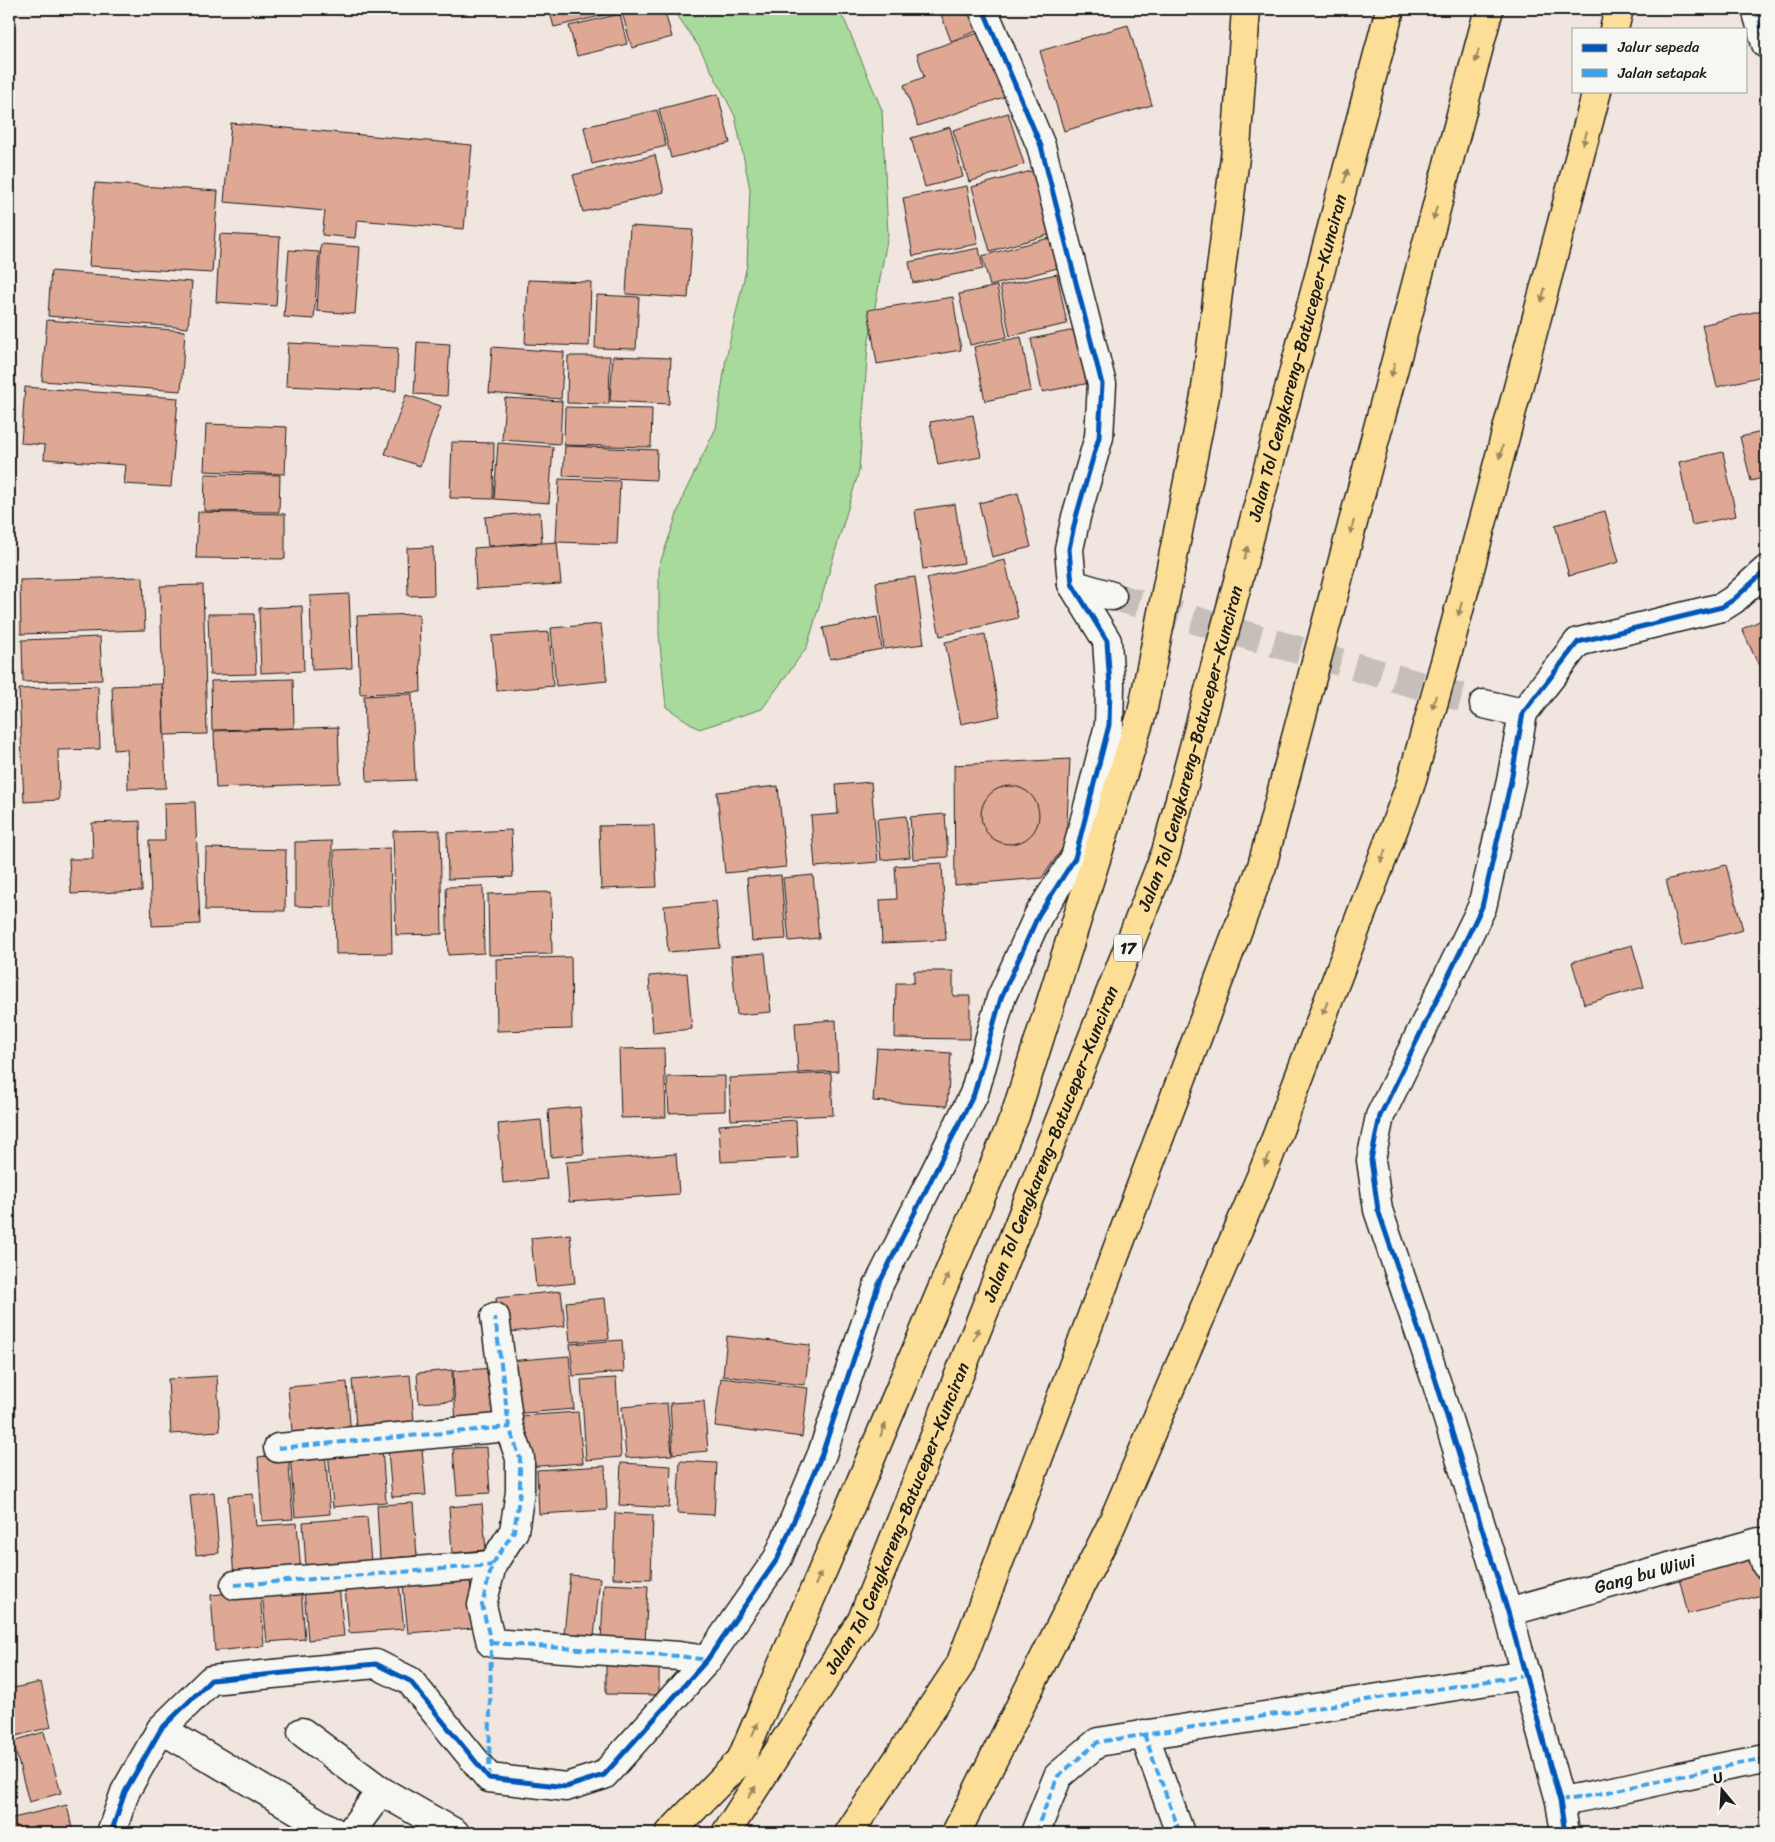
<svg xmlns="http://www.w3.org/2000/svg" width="1775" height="1842" viewBox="0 0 1775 1842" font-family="Sriracha,sans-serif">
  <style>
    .green { fill: #a7da9b; stroke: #627b5c }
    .building { fill: #dfa895; stroke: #1c1c1c }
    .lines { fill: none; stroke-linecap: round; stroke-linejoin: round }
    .minor-tunnel { stroke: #c6beb8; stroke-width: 28; stroke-dasharray: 28 14; stroke-linecap: butt }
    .minor-casing { stroke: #1c1c1c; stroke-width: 31 }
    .highway-casing { stroke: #1c1c1c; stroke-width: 31 }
    .minor { stroke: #f6f6f2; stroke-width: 28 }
    .highway { stroke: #fdde96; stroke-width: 28 }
    .quiet { stroke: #3da2ea; stroke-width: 4; stroke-dasharray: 8 4; stroke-linecap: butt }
    .cycleway-casing { stroke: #f6f6f2; stroke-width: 8 }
    .cycleway { stroke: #0057b8; stroke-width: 5 }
    .oneway { fill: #98875f }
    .labels { text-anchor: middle; stroke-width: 4.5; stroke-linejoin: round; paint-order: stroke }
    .shield { fill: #f6f6f2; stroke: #5d5d5c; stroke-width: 1 }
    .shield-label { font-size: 16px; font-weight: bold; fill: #1c1c1c }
    .street-label { font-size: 18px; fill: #1c1c1c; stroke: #f6f6f2 }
  </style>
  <rect width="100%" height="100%" fill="#f1e6df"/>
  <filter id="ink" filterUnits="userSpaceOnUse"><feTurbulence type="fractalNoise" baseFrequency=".02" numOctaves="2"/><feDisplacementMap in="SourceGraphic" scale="10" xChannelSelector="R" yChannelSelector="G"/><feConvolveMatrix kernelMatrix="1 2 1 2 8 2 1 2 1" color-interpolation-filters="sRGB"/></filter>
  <g filter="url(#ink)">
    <path class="green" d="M673 9H836L845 21 882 110 888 234 868 346 859 471 807 647 762 709 699 729 666 707 659 634V566L684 494 716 428 726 358 747 265 750 189 735 116 699 47Z"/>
    <g class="building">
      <path d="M549 9H617V12L554 27Z"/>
      <path d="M621 9H664L672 37 632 48Z"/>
      <path d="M939 9H971L979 30 951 41Z"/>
      <path d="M620 14 627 44 577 56 569 26Z"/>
      <path d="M1128 25 1152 105 1064 131 1040 51Z"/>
      <path d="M984 31 1007 96 918 126 904 85 924 77 917 54Z"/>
      <path d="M718 94 730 143 671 158 659 109Z"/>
      <path d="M657 110 666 146 592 164 584 127Z"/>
      <path d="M1008 113 1024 164 969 182 953 130Z"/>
      <path d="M231 123 472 145 464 229 357 220 355 238 322 235 325 211 224 202Z"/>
      <path d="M950 127 963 177 925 187 911 138Z"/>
      <path d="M655 155 664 192 583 212 573 175Z"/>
      <path d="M1035 170 1052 234 990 251 972 187Z"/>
      <path d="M95 183 218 191 212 273 89 266Z"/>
      <path d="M967 186 978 244 913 256 903 198Z"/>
      <path d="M630 226 693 230 688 298 626 294Z"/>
      <path d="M220 234 280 237 276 306 216 302Z"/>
      <path d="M1053 237 1061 267 990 286 982 256Z"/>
      <path d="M321 244 360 247 355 314 317 311Z"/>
      <path d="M979 248 983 269 913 283 909 262Z"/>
      <path d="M289 250 319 252 314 319 284 317Z"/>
      <path d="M51 271 192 282 188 328 48 316Z"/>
      <path d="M1057 274 1067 324 1010 336 1000 286Z"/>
      <path d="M528 280 591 282 589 346 525 344Z"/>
      <path d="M997 286 1007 337 970 345 959 294Z"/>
      <path d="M597 295 639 297 636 349 595 348Z"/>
      <path d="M953 297 961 350 877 364 868 310Z"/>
      <path d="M1766 309V375L1717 387 1702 325Z"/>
      <path d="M47 320 185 331 181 391 42 381Z"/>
      <path d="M1079 329 1090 383 1042 392 1031 339Z"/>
      <path d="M1021 337 1031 391 985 401 974 347Z"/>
      <path d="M417 342 450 344 447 396 414 394Z"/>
      <path d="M288 343 398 348 396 391 286 386Z"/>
      <path d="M492 347 564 352 561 399 489 393Z"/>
      <path d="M568 356H610L609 404 567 403Z"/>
      <path d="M613 356 671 358 669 404 610 401Z"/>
      <path d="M25 387 178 398 171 487 124 484 126 465 44 459 45 445 21 443Z"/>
      <path d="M406 395 441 406 420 466 385 454Z"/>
      <path d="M505 398 562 401 560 444 502 440Z"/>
      <path d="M565 407 652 409 651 447 564 445Z"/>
      <path d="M973 415 981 457 938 465 930 422Z"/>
      <path d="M206 424 287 427 285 474 204 471Z"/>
      <path d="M1766 431V477L1751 481 1740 437Z"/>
      <path d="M452 442 494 443 493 499 450 498Z"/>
      <path d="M498 443 553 447 549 503 494 499Z"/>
      <path d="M565 446 657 450 656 480 563 476Z"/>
      <path d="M1723 452 1736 516 1692 525 1679 462Z"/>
      <path d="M205 474 280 475 279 512 204 511Z"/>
      <path d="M559 479 620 481 617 544 556 542Z"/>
      <path d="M1018 493 1031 547 992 557 979 503Z"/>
      <path d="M955 504 964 563 923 569 915 510Z"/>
      <path d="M1605 511 1619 562 1569 576 1555 525Z"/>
      <path d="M198 512 285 514V559L196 558Z"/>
      <path d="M540 512 542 542 488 546 485 517Z"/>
      <path d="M557 542 561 584 476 589 474 548Z"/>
      <path d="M433 547 434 595 408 596 407 548Z"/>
      <path d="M1005 560 1018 618 940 636 927 578Z"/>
      <path d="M143 577 145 630 21 634 20 580Z"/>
      <path d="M915 577 924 644 884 649 876 582Z"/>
      <path d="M9 584H11L12 652H9Z"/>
      <path d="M203 585 207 734 164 735 160 586Z"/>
      <path d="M349 594 352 668 312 670 310 596Z"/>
      <path d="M302 606 304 671 261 673 259 608Z"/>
      <path d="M208 614H254L256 674 210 675Z"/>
      <path d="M419 614 421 692 360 694 357 616Z"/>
      <path d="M877 617 882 649 830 659 823 628Z"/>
      <path d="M1766 618V660L1758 664 1742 629Z"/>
      <path d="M601 624 607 681 556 686 551 628Z"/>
      <path d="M549 632 553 686 497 691 492 636Z"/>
      <path d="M985 634 1000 716 961 724 945 642Z"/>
      <path d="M100 637 102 680 23 682 22 640Z"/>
      <path d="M293 679 294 728 212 730 211 681Z"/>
      <path d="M162 684 166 788 128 789 127 749 114 750 112 686Z"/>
      <path d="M98 686 100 749 58 750 59 800 24 802 19 689Z"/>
      <path d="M412 694 415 780 367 782 364 696Z"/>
      <path d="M338 727 340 783 216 788 214 731Z"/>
      <path d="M1070 759 1066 843 1042 878 955 885 954 765Z"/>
      <path d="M871 782 878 862 815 867 811 816 838 814 836 785Z"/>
      <circle cx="1010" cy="815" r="29"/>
      <path d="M778 786 786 867 725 873 717 792Z"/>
      <path d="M195 802 200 924 152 926 149 841H165L164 803Z"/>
      <path d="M945 814 948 857 913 859 910 817Z"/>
      <path d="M906 816 910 857 881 860 877 819Z"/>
      <path d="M140 821 142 891 71 894 69 859H93L92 823Z"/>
      <path d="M654 825 657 887 601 889 599 826Z"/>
      <path d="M440 830 442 934 396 935 393 831Z"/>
      <path d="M511 830 513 877 448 879 447 833Z"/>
      <path d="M332 841V907L295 906V842Z"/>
      <path d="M206 848 286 850 285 911 205 910Z"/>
      <path d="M390 848 392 953 336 954 334 850Z"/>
      <path d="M942 863 946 940 882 943 880 900 897 899 895 866Z"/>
      <path d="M1726 865 1743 930 1682 946 1666 880Z"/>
      <path d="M781 875 786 939 752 941 747 878Z"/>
      <path d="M813 875 819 938 789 941 783 878Z"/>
      <path d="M483 886 484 953 448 955 446 887Z"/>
      <path d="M551 892 552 954 489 955 488 894Z"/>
      <path d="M716 901 720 948 668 952 664 906Z"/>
      <path d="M1632 945 1644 987 1584 1004 1572 962Z"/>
      <path d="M765 953 771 1012 737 1015 731 956Z"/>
      <path d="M571 957 572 1029 497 1031 496 959Z"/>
      <path d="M914 971H953V996H970V1039L895 1038 896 983H914Z"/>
      <path d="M687 973 692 1029 653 1033 649 976Z"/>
      <path d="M836 1020 838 1071 798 1073 795 1023Z"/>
      <path d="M664 1048 666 1117 621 1118 619 1049Z"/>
      <path d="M877 1048 951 1053 947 1106 873 1101Z"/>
      <path d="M831 1073 833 1115 731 1120 729 1078Z"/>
      <path d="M725 1076V1111L669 1113 667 1077Z"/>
      <path d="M580 1107 584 1154 551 1157 548 1110Z"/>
      <path d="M541 1120 547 1179 503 1183 498 1124Z"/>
      <path d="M796 1120 798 1158 721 1162 719 1125Z"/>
      <path d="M676 1154 679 1194 569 1202 566 1162Z"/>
      <path d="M570 1234 575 1283 536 1287 531 1238Z"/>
      <path d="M561 1291 565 1326 500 1333 496 1298Z"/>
      <path d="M605 1298 609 1339 570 1342 566 1302Z"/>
      <path d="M727 1336 810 1345 805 1385 723 1376Z"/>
      <path d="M622 1340 624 1372 573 1376 570 1344Z"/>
      <path d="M569 1356 574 1409 512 1414 508 1361Z"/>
      <path d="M494 1368 497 1422 456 1425 453 1371Z"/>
      <path d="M452 1370 453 1401 419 1403 417 1373Z"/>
      <path d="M410 1375 415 1432 357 1437 352 1380Z"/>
      <path d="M217 1376 220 1431 171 1434 168 1379Z"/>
      <path d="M616 1378 621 1457 586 1460 581 1380Z"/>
      <path d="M721 1378 808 1388 802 1437 715 1426Z"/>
      <path d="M347 1382 351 1437 293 1442 288 1387Z"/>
      <path d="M704 1401 708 1451 673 1454 670 1403Z"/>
      <path d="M667 1403 672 1455 626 1458 622 1407Z"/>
      <path d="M578 1412 583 1463 524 1467 520 1416Z"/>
      <path d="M487 1447 490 1493 457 1495 453 1449Z"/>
      <path d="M382 1448 386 1502 333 1507 328 1451Z"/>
      <path d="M422 1449 426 1495 392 1497 388 1451Z"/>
      <path d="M325 1451 330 1514 295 1517 290 1454Z"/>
      <path d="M288 1454 293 1519 262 1521 258 1457Z"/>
      <path d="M680 1461 717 1463 714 1515 677 1513Z"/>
      <path d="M621 1463 671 1466 669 1508 619 1505Z"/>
      <path d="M605 1466 607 1510 539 1514 537 1470Z"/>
      <path d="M214 1492 219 1553 196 1555 190 1495Z"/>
      <path d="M253 1494 256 1526 297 1523 301 1573 234 1578 228 1496Z"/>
      <path d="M413 1503 417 1556 380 1559 377 1505Z"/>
      <path d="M482 1504 486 1550 452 1553 449 1507Z"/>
      <path d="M615 1513 653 1515 651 1579 613 1578Z"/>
      <path d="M367 1517 371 1562 306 1568 303 1522Z"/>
      <path d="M1759 1542 1766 1565V1594L1688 1614 1676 1565Z"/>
      <path d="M570 1575 600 1578 593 1647 563 1644Z"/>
      <path d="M470 1579 474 1628 408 1633 403 1585Z"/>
      <path d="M399 1583 404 1629 349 1633 345 1588Z"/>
      <path d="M604 1584 648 1586 645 1643 601 1641Z"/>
      <path d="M339 1586 344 1636 308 1640 304 1589Z"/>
      <path d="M301 1588 305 1639 267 1642 262 1592Z"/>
      <path d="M260 1590 264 1646 215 1651 211 1595Z"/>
      <path d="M606 1656 659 1657V1695L606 1694Z"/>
      <path d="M41 1682 51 1727 16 1736 9 1706V1689Z"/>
      <path d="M44 1732 61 1793 29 1802 13 1741Z"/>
      <path d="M67 1805 73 1833H9V1819Z"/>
    </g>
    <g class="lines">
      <path class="minor-tunnel" d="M1112 596 1484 704"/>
      <g class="minor-casing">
        <g id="minor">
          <path d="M1756 9 1766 44"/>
          <path d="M1072 584 1112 596"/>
          <path d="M1484 704 1523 713"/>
          <path d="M495 1317 509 1427 520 1458V1492L514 1531 492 1565 482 1605 491 1643 679 1656 707 1660"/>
          <path d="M278 1448 509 1427"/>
          <path d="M235 1585 492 1565"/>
          <path id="s1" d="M1508 1612 1759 1542 1766 1565"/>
          <path d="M161 1729 336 1833"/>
          <path d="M302 1732 381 1791 455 1833"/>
          <path d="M1144 1734 1180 1833"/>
          <path d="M1560 1801C1629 1790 1697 1770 1766 1759"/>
          <path d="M111 1833 125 1792 161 1729 211 1680 376 1664 410 1681 489 1778 566 1787 604 1775 707 1660 778 1558 822 1454 878 1286 974 1094 1001 998 1038 916 1075 858 1109 725 1110 686 1107 641 1072 584 1069 549 1076 517 1099 437 1102 384 1041 146 983 9"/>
          <path d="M350 1833 381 1791"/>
          <path d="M1035 1833 1058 1776 1098 1742 1526 1675"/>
          <path d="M1565 1833 1560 1801 1508 1612 1435 1378 1378 1210 1371 1160 1380 1116 1482 907 1511 781 1523 713 1578 642 1722 607 1733 600 1766 570"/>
        </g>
      </g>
      <g class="highway-casing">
        <g id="highway">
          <path d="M1614 29 1619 9"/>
          <path d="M670 1833 741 1760 862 1479 1015 1116 1142 713 1205 396 1236 149 1246 9"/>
          <path id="s2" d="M726 1833 862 1620 1166 852 1390 9"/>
          <path d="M849 1833 960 1665 1262 866 1489 9"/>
          <path d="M956 1833 1111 1526 1265 1167 1410 786 1447 655 1597 91"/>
        </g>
      </g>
      <use href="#minor" class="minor"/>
      <use href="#highway" class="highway"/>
      <g class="quiet">
        <path d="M1756 9 1766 44"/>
        <path d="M278 1448 509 1427"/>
        <path d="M235 1585 492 1565"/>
        <path d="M491 1643 679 1656 707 1660"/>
        <path d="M1144 1734 1180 1833"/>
        <path d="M489 1778 491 1643 482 1605 492 1565 514 1531 520 1492V1458L509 1427 495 1317"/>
        <path d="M1560 1801C1629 1790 1697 1770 1766 1759"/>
        <path d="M1035 1833 1058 1776 1098 1742 1526 1675"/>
      </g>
      <g class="cycleway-casing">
        <g id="cycleway">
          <path d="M111 1833 125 1792 161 1729 211 1680 376 1664 410 1681 489 1778 566 1787 604 1775 707 1660 778 1558 822 1454 878 1286 974 1094 1001 998 1038 916 1075 858 1109 725 1110 686 1107 641 1072 584 1069 549 1076 517 1099 437 1102 384 1041 146 983 9"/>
          <path d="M1565 1833 1560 1801 1508 1612 1435 1378 1378 1210 1371 1160 1380 1116 1482 907 1511 781 1523 713 1578 642 1722 607 1733 600 1766 570"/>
        </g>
      </g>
      <use href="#cycleway" class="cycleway"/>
    </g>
    <defs><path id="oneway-solid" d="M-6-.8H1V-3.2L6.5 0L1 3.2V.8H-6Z" transform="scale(1.25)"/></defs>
    <g class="oneway">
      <use href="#oneway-solid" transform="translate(1477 56) rotate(105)"/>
      <use href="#oneway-solid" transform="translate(1585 138) rotate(105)"/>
      <use href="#oneway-solid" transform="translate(1346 176) rotate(-75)"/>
      <use href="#oneway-solid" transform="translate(1435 213) rotate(105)"/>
      <use href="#oneway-solid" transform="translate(1543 295) rotate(105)"/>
      <use href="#oneway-solid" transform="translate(1393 370) rotate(105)"/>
      <use href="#oneway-solid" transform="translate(1501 452) rotate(105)"/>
      <use href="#oneway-solid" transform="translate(1352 527) rotate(105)"/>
      <use href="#oneway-solid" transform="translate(1246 553) rotate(-75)"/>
      <use href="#oneway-solid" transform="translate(1460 609) rotate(105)"/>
      <use href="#oneway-solid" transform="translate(1434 702) rotate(106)"/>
      <use href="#oneway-solid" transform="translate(1383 856) rotate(111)"/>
      <use href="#oneway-solid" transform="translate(1325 1008) rotate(111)"/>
      <use href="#oneway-solid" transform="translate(1267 1160) rotate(111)"/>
      <use href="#oneway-solid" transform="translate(946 1280) rotate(-67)"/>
      <use href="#oneway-solid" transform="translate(976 1334) rotate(-68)"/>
      <use href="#oneway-solid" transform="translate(883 1430) rotate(-67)"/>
      <use href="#oneway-solid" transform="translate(818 1579) rotate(-66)"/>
      <use href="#oneway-solid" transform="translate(755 1729) rotate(-67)"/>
      <use href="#oneway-solid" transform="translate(752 1792) rotate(-57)"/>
    </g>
  </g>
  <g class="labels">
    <rect class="shield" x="1114" y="934.5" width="28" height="27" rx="4"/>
    <g class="shield-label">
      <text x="1128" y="954">17</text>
    </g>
    <g class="street-label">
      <text dy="6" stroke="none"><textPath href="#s2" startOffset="1590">Jalan Tol Cengkareng–Batuceper–Kunciran</textPath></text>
      <text dy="6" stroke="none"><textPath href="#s2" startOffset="1185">Jalan Tol Cengkareng–Batuceper–Kunciran</textPath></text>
      <text dy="6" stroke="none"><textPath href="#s2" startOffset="765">Jalan Tol Cengkareng–Batuceper–Kunciran</textPath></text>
      <text dy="6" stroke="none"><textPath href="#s2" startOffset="360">Jalan Tol Cengkareng–Batuceper–Kunciran</textPath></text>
      <text dy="6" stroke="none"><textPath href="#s1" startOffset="142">Gang bu Wiwi</textPath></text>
    </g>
  </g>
  <rect width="1775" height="1842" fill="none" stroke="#f6f6f2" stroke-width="30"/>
  <rect x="15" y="15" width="1745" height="1812" fill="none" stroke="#1c1c1c" stroke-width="2" filter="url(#ink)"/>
  <rect x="1572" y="28" width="175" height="65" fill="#f6f6f2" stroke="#9f9f9c"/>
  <rect x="1582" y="44" width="25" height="8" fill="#0057b8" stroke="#9f9f9c"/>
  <text x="1618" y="52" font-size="15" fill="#1c1c1c">Jalur sepeda</text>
  <rect x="1582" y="69" width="25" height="8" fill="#3da2ea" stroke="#9f9f9c"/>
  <text x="1618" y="78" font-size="15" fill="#1c1c1c">Jalan setapak</text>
  <g transform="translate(1722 1790) rotate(342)" stroke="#f6f6f2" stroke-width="4" paint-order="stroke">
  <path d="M0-4L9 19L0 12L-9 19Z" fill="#1c1c1c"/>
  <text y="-8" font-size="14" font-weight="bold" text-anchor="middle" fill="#1c1c1c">U</text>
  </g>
</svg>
